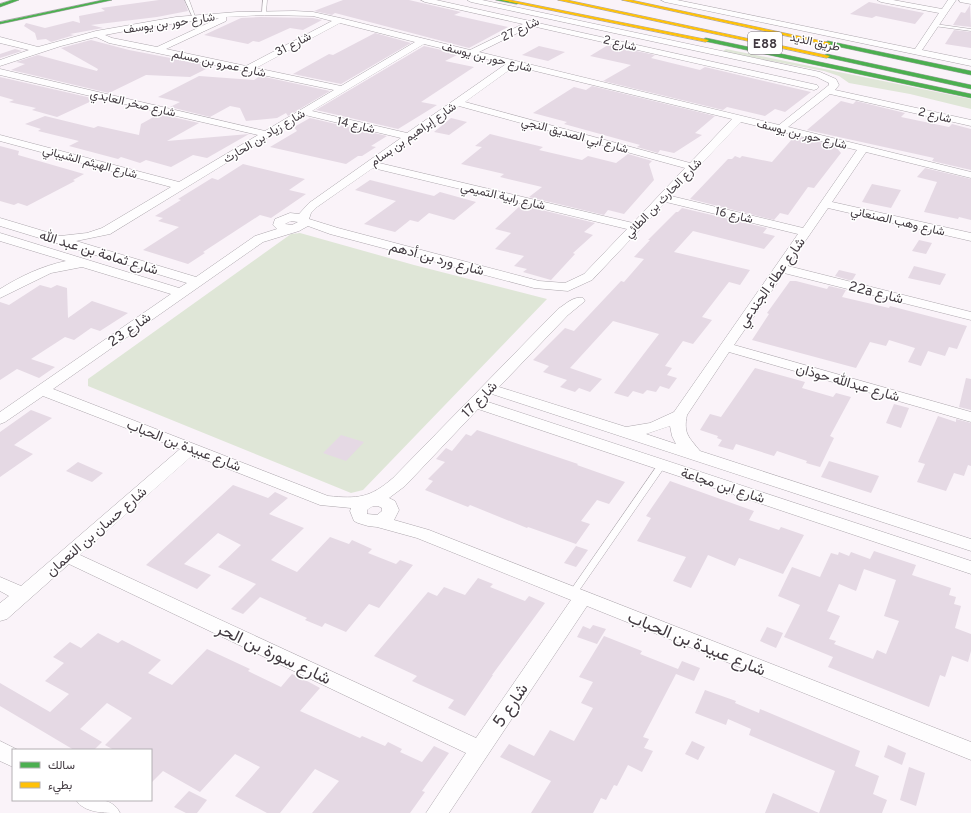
<svg xmlns="http://www.w3.org/2000/svg" width="971" height="813" viewBox="0 0 971 813" font-family="Overpass,Vazirmatn,sans-serif">
  <style>
    .green { fill: #dfe6d7 }
    .building { fill: #e5d9e4; fill-rule: evenodd }
    .lines { fill: none; stroke-linecap: round; stroke-linejoin: round }
    .lane-casing { stroke: #ada7ad; stroke-width: 1 }
    .street-casing { stroke: #ada7ad; stroke-width: 1 }
    .fast-casing { stroke: #ada7ad; stroke-width: 1 }
    .slow-casing { stroke: #ada7ad; stroke-width: 1 }
    .lane { fill: #fefdfe; fill-rule: evenodd }
    .street { fill: #fefdfe; fill-rule: evenodd }
    .fast { fill: #4caf50; fill-rule: evenodd }
    .slow { fill: #ffc107; fill-rule: evenodd }
    .labels { text-anchor: middle; stroke-width: 3; stroke-linejoin: round; paint-order: stroke }
    .far-street-label { font-size: 12px; fill: #423a41; stroke: #fff }
    .shield { fill: #fff; stroke: #7b757a; stroke-width: 1 }
    .shield-label { font-size: 13px; font-weight: bold; fill: #423a41 }
    .street-label { font-size: 14px; fill: #423a41; stroke: #fff }
    .near-street-label { font-size: 17px; fill: #423a41; stroke: #fff }
  </style>
  <rect width="100%" height="100%" fill="#faf3f9"/>
  <g class="green">
    <path d="M726 49 971 99V109L910 94 849 83 839 76 824 71 723 52V51Z"/>
    <path d="M300 233 414 265 547 299 363 490 351 493 88 386V379L291 234Z"/>
  </g>
  <g class="building">
    <path d="M159 0H184L188 11 157 17 91 25 103 28 70 34 74 35 51 42 46 39 37 40 35 33 24 26 26 23 45 28 73 21 80 23 79 16 105 11 101 8Z"/>
    <path d="M343 0H409L461 12 454 15 508 27 469 48 335 13 332 15 314 11Z"/>
    <path d="M869 2 924 13 915 24 876 16 872 18 850 14Z"/>
    <path d="M970 5 971 27 953 25 961 12 965 13Z"/>
    <path d="M260 17 313 18 322 20 303 30 290 28 259 42 253 41 248 44 204 35 241 18Z"/>
    <path d="M954 30 971 32V48L945 44Z"/>
    <path d="M375 33 411 43 341 84 293 74 329 54 333 55Z"/>
    <path d="M91 40 129 50 212 66 190 77 146 75 109 93 11 70 25 64 16 62 38 55 97 71 98 69 61 48Z"/>
    <path d="M608 45 655 55 651 58 700 70 705 67 811 92 785 112 775 109 765 116 727 107 723 110 603 81 631 65 590 56Z"/>
    <path d="M424 46 459 54 445 61 474 67 421 102 437 105 398 129 316 110Z"/>
    <path d="M539 46 565 52 548 61 522 55Z"/>
    <path d="M15 49 22 51 0 58V54Z"/>
    <path d="M199 76 254 80 260 76 330 91 288 116 286 113 277 118 246 121 240 108 230 106 210 117 170 107 180 102 158 97Z"/>
    <path d="M0 77 96 99 57 117 32 110 36 108 9 102 14 100 0 96Z"/>
    <path d="M592 86 715 116 695 133 702 135 674 153 660 150 658 153 637 147 640 145 564 124 567 122 533 113 574 87 586 90Z"/>
    <path d="M841 101 853 104 856 101 905 113 901 117 949 127 952 124 971 129V170L932 161 934 158 807 130Z"/>
    <path d="M159 114 199 123 167 141 249 134 207 158 193 155 171 167 146 160 140 163 121 157 118 159 69 146 79 141 38 131 41 129 25 124 45 116 94 128 98 126 139 135 141 124Z"/>
    <path d="M310 118 387 136 371 146 376 147 362 156H358L346 164 270 147 297 131 294 127Z"/>
    <path d="M451 118 467 122 449 135 434 132Z"/>
    <path d="M490 134 543 147 539 150 582 160 588 156 616 163 628 154 652 161 649 164 654 180 624 214 608 210 604 215 529 197 542 187 500 177 504 174 461 164 482 147 475 146Z"/>
    <path d="M799 137 835 146 841 153 814 188 808 187 788 215 780 213 774 220 690 199 728 159H732L735 156 740 158 742 156 772 162 793 138 797 139Z"/>
    <path d="M0 146 19 151 18 155 84 174 73 180 75 181 27 206 18 203 14 205 0 201Z"/>
    <path d="M243 164 305 179 289 190 306 194 271 218 260 215 203 252 205 253 188 264 143 250 179 227 158 221 163 218 155 216 181 200 178 199 212 178 218 180Z"/>
    <path d="M925 168 971 179V220L959 217 958 219 924 212 937 182 917 177Z"/>
    <path d="M370 180 434 196 440 192 476 202 454 220 429 213 418 222 410 220 395 232 364 224 396 201 355 190Z"/>
    <path d="M872 184 901 190 891 208 862 202Z"/>
    <path d="M521 205 595 223 584 232 593 235 573 253 575 254 551 280 523 272 527 269 514 266 524 256 495 249 511 233 495 229Z"/>
    <path d="M682 208 767 228 763 233 775 236 764 249 693 231 674 252 750 270 740 285 729 282 702 317 712 320 693 344 683 341 665 366 672 368 667 375 677 378 669 389 660 386 656 392 647 390 643 394 633 391 628 397 614 393 659 334 613 321 570 368 602 379 590 392 579 388 575 392 560 387 567 380 543 372 549 366 533 360 565 328 574 331 621 281 624 282 644 259 634 257 650 240H648L676 212H678Z"/>
    <path d="M919 240 932 243 926 254 912 251Z"/>
    <path d="M914 266 946 274 940 285 908 278Z"/>
    <path d="M839 270 856 274 852 281 835 276Z"/>
    <path d="M790 281H796L827 289 829 286 846 290 842 297 889 308 890 306 967 326 957 349 949 347 945 356 928 351 921 366 908 362 915 348 889 340 886 346 870 342 856 368 752 340 769 314 767 313Z"/>
    <path d="M40 285 51 288 57 285 67 288 68 318 92 301 128 313 100 331 91 328 74 340 65 337 31 359 55 367 39 378 17 369 0 380V302L9 305Z"/>
    <path d="M755 368 805 382 802 388 833 397 836 393 851 397 830 436 834 438 820 467 806 463 807 461 777 451 774 456 736 444 733 450 718 446 722 440 717 438 718 436 700 430 710 414 721 417Z"/>
    <path d="M966 378 971 379V410L959 407Z"/>
    <path d="M894 404 909 408 901 428 886 423Z"/>
    <path d="M31 410 52 418 14 445 33 454 0 477V432Z"/>
    <path d="M938 416 956 422V419L971 423V466L968 465 964 476 954 473 946 491 917 482 925 464 918 462Z"/>
    <path d="M477 430 578 464 577 465 625 482 609 504 597 500 581 521 590 524 576 544 528 527 527 528 470 505 468 507 425 490 433 481 428 479 445 462 436 459 446 448 452 451 466 434 471 436Z"/>
    <path d="M341 435 364 442 346 461 323 453Z"/>
    <path d="M829 461 879 476 871 493 821 477Z"/>
    <path d="M78 462 103 473 92 482 66 471Z"/>
    <path d="M670 481 754 511 749 520 779 530 781 527 804 535 783 574 739 558 735 566 708 555 691 588 673 581 686 557 637 541 651 518 646 516Z"/>
    <path d="M233 485 268 498 275 492 288 498 269 514 304 528 271 560 297 572 330 537 349 544 352 540 372 549 368 553 396 564 400 560 413 565 379 608 369 604 346 632 325 623 322 627 305 620 307 618 260 597 243 614 231 609 256 584 218 567 241 545 218 533 184 564 211 575 197 589 146 565Z"/>
    <path d="M576 546 588 550 576 567 564 563Z"/>
    <path d="M874 551 916 565 912 575 951 588 949 595 956 597 954 604 961 606 955 628 971 634V651L968 662 952 656 945 677 940 675 929 707 828 667 833 657 784 637 800 605 778 596 792 567 820 577 831 553 838 555 839 552 849 556 851 552 870 559ZM864 569 896 580 884 616 899 621 886 654 877 650 873 659 834 644 836 641 829 639 840 616 827 611 839 584 856 591Z"/>
    <path d="M478 578 493 584 490 587 525 601 529 596 545 603 492 675H493L465 716 448 708 454 700 412 681 417 676 374 656 428 592 437 596 444 587 465 595Z"/>
    <path d="M593 625 606 629 597 644 577 637 583 626 590 629Z"/>
    <path d="M767 627 783 633 776 648 760 641Z"/>
    <path d="M98 633 118 643 122 640 161 660 148 673 172 685 207 649 250 669 248 671 281 687 292 674 309 682 320 688 300 711 360 738 362 736 385 746 388 742 402 749 400 752 422 762 434 746 449 753 422 791 425 792 410 813H312L339 781 315 769 280 813H267L235 796 260 767 235 754 200 792 163 771 151 783V750H114L105 745 132 718 107 703 80 729 102 742 94 750H74L0 706V683L50 712 69 694 45 681 64 663 53 657 70 642 81 648Z"/>
    <path d="M604 636 642 651 640 654 678 669 682 661 700 668 694 681 676 674 643 737 649 739 644 748 653 751 642 772 628 765 617 786 614 785 606 800 601 798 593 813H531L551 781 500 757 509 744 534 756 550 730 574 741 593 708 581 703 593 682 579 677Z"/>
    <path d="M705 690 736 701 735 703 759 713 760 709 860 751 855 766 879 776 873 794 887 800 882 813H819L835 771 749 735 751 729 728 719 726 725 695 713Z"/>
    <path d="M692 741 705 747 698 760 685 754Z"/>
    <path d="M888 745 906 753 902 765 884 757Z"/>
    <path d="M909 767 925 773 916 806 900 800Z"/>
    <path d="M189 791 207 800 197 813H186L174 807Z"/>
    <path d="M773 793 819 813H765Z"/>
  </g>
  <g class="lines">
    <g class="lane-casing">
      <g id="lane">
        <path d="M185 0H189L196 19 193 18Z"/>
        <path d="M263 0H267L266 13 264 14 262 13Z"/>
        <path d="M935 24 971 29V31L934 26 933 25Z"/>
        <path d="M659 463H662L666 465 576 595 573 596 570 595 569 593 570 591Z"/>
      </g>
    </g>
    <g class="street-casing">
      <g id="street">
        <path d="M421 0H436L530 21 537 20 538 23 817 85 819 87 817 89 814 90 532 26 479 52 779 125 829 85V83L817 77 471 2 467 0H482L820 72 836 79 839 85 835 90 971 120V126L830 94 788 127 971 172V178L866 152 832 202 971 233V241L828 208 788 266 971 312V320L784 273 734 345 971 412V422L729 352 687 415C683 434 689 437 700 451L971 539V551L492 394 485 401 971 561V574L478 409 405 486 389 498 395 501 399 510 394 520 429 530 971 742V760L587 606 449 813H426L466 753 69 564 7 619 0 621V603L9 596 0 591V577L21 586 180 449 43 396 5 422 0 424V412L171 294 82 267 51 273 0 298V289C21 276 42 266 66 261L0 241V233L179 288 187 283 0 226V218L60 236 87 233 102 228 171 187 0 141V135L179 182 258 135 0 75V69L265 131 334 90 109 43 96 37 61 46 0 66V60L29 50 0 43V37L38 47 96 31 176 17 237 12 294 11 313 12 340 18 470 50 523 24 425 2ZM265 15 313 16 332 21 246 66 166 49 226 21V17ZM219 18 157 47 112 38 105 35 146 27ZM340 23 415 42 341 86 256 68ZM424 44 506 64 407 133 312 111ZM515 66 732 119 690 163 465 102ZM459 106 685 168 633 223 379 163ZM305 115 401 138 309 203 299 214 290 213 275 219 273 225 277 229 255 236 196 277 76 241 110 234ZM741 122 857 150 803 228 671 196ZM373 168 627 229 584 274 565 283 539 281 338 228 309 219 311 213 317 207ZM666 202 798 234 674 412 650 423 626 427 499 387 568 315 585 301 583 298C573 296 566 304 558 309L393 478C370 498 358 499 328 496L53 389 263 242 299 231 308 226 330 234 534 288 568 291 592 280ZM291 221 298 222 292 225 285 224ZM670 426 672 436 676 444 646 434ZM193 455 320 505 351 508 350 511 354 521 358 523 368 526 377 527 417 538 571 600 476 738 80 555ZM373 506H378L382 508V511L377 515 367 514V510Z"/>
        <path d="M661 0H677L915 49 939 13 881 2 877 0H893L942 9 948 0H956L922 50 971 60V66L665 2Z"/>
        <path d="M959 0H971V4L960 2Z"/>
        <path d="M0 741 18 750H13V767L0 761Z"/>
        <path d="M76 800C92 800 112 796 120 813 104 813 84 813 76 800Z"/>
      </g>
    </g>
    <g class="fast-casing">
      <g id="fast">
        <path d="M12 0H19L0 7V4Z"/>
        <path d="M103 0H112L0 24V22Z"/>
        <path d="M496 0H507L519 3 517 4Z"/>
        <path d="M706 38 971 94V98L704 41V39Z"/>
        <path d="M828 41 971 71V75L826 44 825 43Z"/>
        <path d="M827 54 971 85V89L825 57V55Z"/>
      </g>
    </g>
    <g class="slow-casing">
      <g id="slow">
        <path d="M501 0H510L709 40 706 42Z"/>
        <path d="M558 0H567L830 56 827 58Z"/>
        <path d="M622 0H631L831 43 828 45Z"/>
      </g>
    </g>
    <use href="#lane" class="lane"/>
    <use href="#street" class="street"/>
    <use href="#fast" class="fast"/>
    <use href="#slow" class="slow"/>
  </g>
  <g class="labels">
    <g class="far-street-label">
      <text transform="translate(169 23) rotate(-8)" y="4">شارع حور بن يوسف</text>
      <text transform="translate(520 29) rotate(-25)" y="4">شارع 27</text>
      <text transform="translate(815 42) rotate(12)" y="4">طريق الذيد</text>
      <text transform="translate(620 43) rotate(13)" y="4">شارع 2</text>
      <text transform="translate(293 44) rotate(-27)" y="4">شارع 31</text>
      <text transform="translate(487 57) rotate(14)" y="4">شارع حور بن يوسف</text>
      <text transform="translate(219 63) rotate(12)" y="4">شارع عمرو بن مسلم</text>
      <text transform="translate(133 103) rotate(13)" y="4">شارع صخر العابدي</text>
      <text transform="translate(935 115) rotate(13)" y="4">شارع 2</text>
      <text transform="translate(356 125) rotate(13)" y="4">شارع 14</text>
      <text transform="translate(413 134) rotate(-35)" y="4">شارع إبراهيم بن بسام</text>
      <text transform="translate(802 134) rotate(14)" y="4">شارع حور بن يوسف</text>
      <text transform="translate(575 135) rotate(15)" y="4">شارع أبي الصديق النجي</text>
      <text transform="translate(264 136) rotate(-31)" y="4">شارع زياد بن الحارث</text>
      <text transform="translate(90 162) rotate(15)" y="4">شارع الهيثم الشيباني</text>
      <text transform="translate(503 196) rotate(13)" y="4">شارع رابية التميمي</text>
      <text transform="translate(663 198) rotate(-46)" y="4">شارع الحارث بن الطائي</text>
      <text transform="translate(734 215) rotate(13)" y="4">شارع 16</text>
      <text transform="translate(898 221) rotate(13)" y="4">شارع وهب الصنعاني</text>
    </g>
    <rect class="shield" x="748" y="32" width="34" height="22" rx="3"/>
    <g class="shield-label">
      <text x="765" y="48">E88</text>
    </g>
    <g class="street-label">
      <text transform="translate(99 252) rotate(17)" y="5">شارع ثمامة بن عبد الله</text>
      <text transform="translate(437 258) rotate(15)" y="5">شارع ورد بن أدهم</text>
      <text transform="translate(771 282) rotate(-55)" y="5">شارع عطاء الجندعي</text>
      <text transform="translate(876 292) rotate(14)" y="5">22a شارع</text>
      <text transform="translate(129 329) rotate(-35)" y="5">شارع 23</text>
      <text transform="translate(848 382) rotate(16)" y="5">شارع عبدالله حوذان</text>
      <text transform="translate(479 399) rotate(-46)" y="5">شارع 17</text>
      <text transform="translate(184 445) rotate(21)" y="5">شارع عبيدة بن الحباب</text>
      <text transform="translate(723 485) rotate(18)" y="5">شارع ابن مجاعة</text>
      <text transform="translate(96 531) rotate(-41)" y="5">شارع حسان بن النعمان</text>
    </g>
    <g class="near-street-label">
      <text transform="translate(697 643) rotate(22)" y="6">شارع عبيدة بن الحباب</text>
      <text transform="translate(274 653) rotate(25)" y="6">شارع سورة بن الحر</text>
      <text transform="translate(510 705) rotate(-56)" y="6">شارع 5</text>
    </g>
  </g>
  <rect x="12" y="749" width="140" height="52" fill="#ffffff" stroke="#b3b0b3"/>
  <rect x="20" y="762" width="20" height="6" fill="#4caf50" stroke="#b3b0b3"/>
  <text x="48" y="769" font-size="12" fill="#423a41">سالك</text>
  <rect x="20" y="782" width="20" height="6" fill="#ffc107" stroke="#b3b0b3"/>
  <text x="48" y="789" font-size="12" fill="#423a41">بطيء</text>
</svg>
